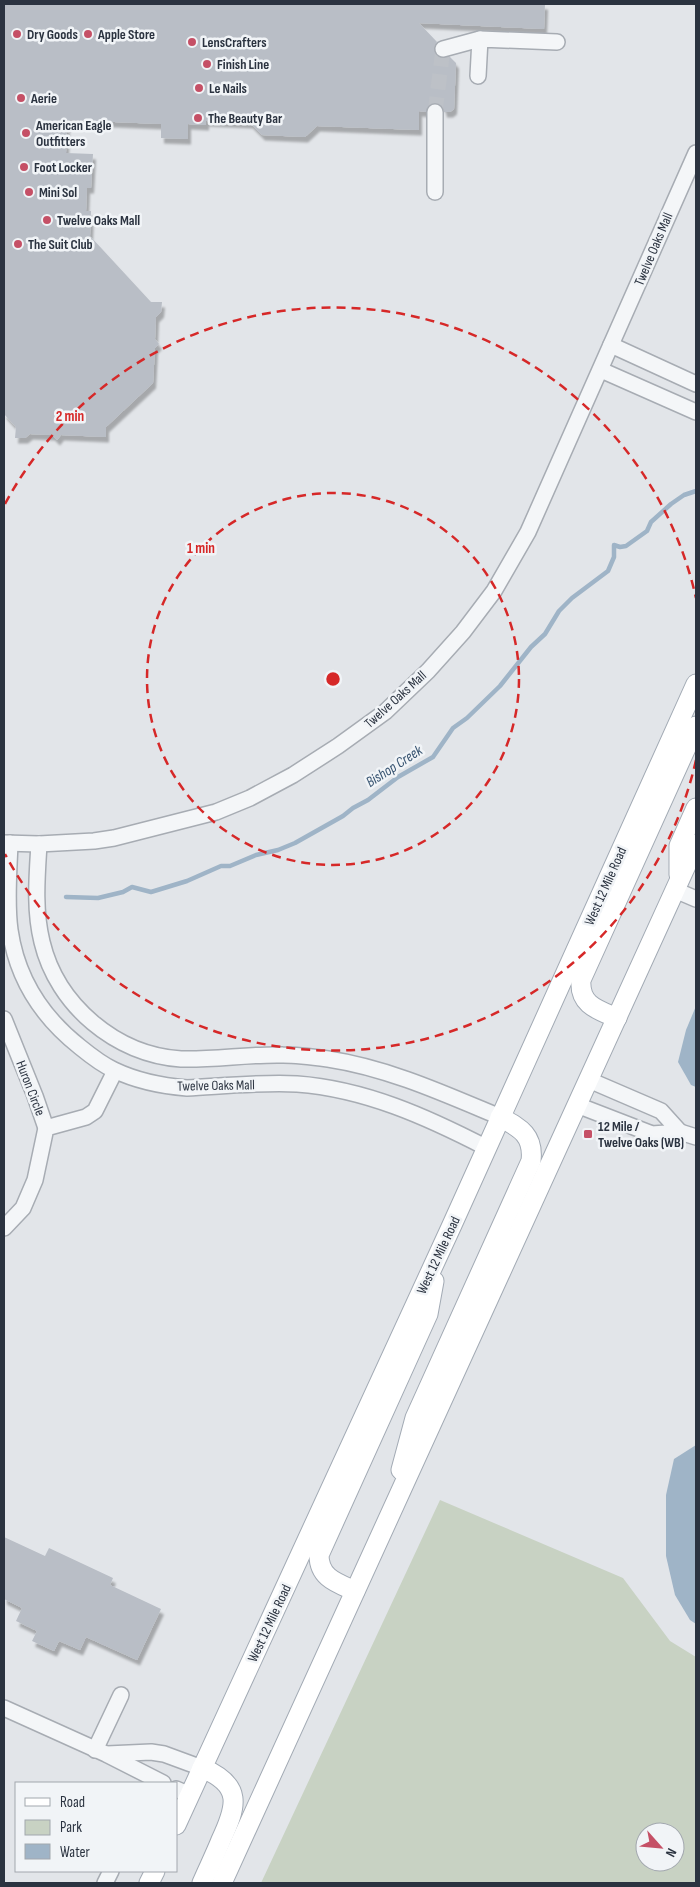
<svg xmlns="http://www.w3.org/2000/svg" width="700" height="1887" viewBox="0 0 700 1887" font-family="'Sofia Sans Condensed',sans-serif">
  <style>
    .green { fill: #c8d2c3; fill-rule: evenodd }
    .water { fill: #9fb4c7 }
    .lines { fill: none; stroke-linecap: round; stroke-linejoin: round }
    .stream { stroke: #9fb4c7; stroke-width: 4.5 }
    .building { fill: #b9bec6; filter: url(#shadow) }
    .minor-tunnel { stroke: #bdc1c7; stroke-width: 15; stroke-dasharray: 15 8; stroke-linecap: butt }
    .minor-casing { stroke: #a7acb3; stroke-width: 18 }
    .major-casing { stroke: #a2aab4; stroke-width: 21 }
    .minor { stroke: #f4f6f8; stroke-width: 15 }
    .major { stroke: #fff; stroke-width: 19 }
    .ring { fill: none; stroke: #d62828; stroke-width: 2.5; stroke-dasharray: 9 6 }
    .poi-dot { fill: #c55066; stroke: #f1f4f7; stroke-width: 2 }
    .labels { text-anchor: middle; stroke-width: 5; stroke-linejoin: round; paint-order: stroke }
    .poi-label { font-size: 14px; font-weight: bold; fill: #2b3340; stroke: #f1f4f7; text-anchor: start }
    .street-label { font-size: 14px; fill: #2b3340; stroke: #f1f4f7 }
    .water-label { font-size: 15px; font-style: italic; fill: #385471; stroke: #f1f4f7 }
    .centre { fill: #d62828; stroke: #f1f4f7; stroke-width: 2.5 }
    .ring-label { font-size: 15px; text-anchor: middle; font-weight: bold; fill: #d62828; stroke: #f1f4f7; stroke-width: 5; stroke-linejoin: round; paint-order: stroke }
  </style>
  <defs>
    <filter id="shadow"><feDropShadow dx="3" dy="5.5" stdDeviation="1" flood-color="#0004"/></filter>
  </defs>
  <rect width="100%" height="100%" fill="#e2e5e9"/>
  <path class="green" d="M440 1500 623 1578 670 1641 696 1657V1883H261ZM645 1832H675V1862H645Z"/>
  <g class="water">
    <path d="M696 1006V1087L691 1085 678 1062 686 1030Z"/>
    <path d="M696 1445V1624L690 1620 675 1595 666 1556V1495L674 1459Z"/>
  </g>
  <g class="lines">
    <path class="stream" d="M66 897 98 898 123 892 132 887 151 892 187 881 221 866H230L256 855 278 850 295 843 343 816 353 808 368 800 398 777 433 757 453 728 467 718 500 686 531 647 545 634 559 611 572 598 608 571 614 557V545L620 547 626 546 647 531 651 522 671 504 684 495 696 491"/>
  </g>
  <g class="building">
    <path d="M4 4H545L544 29 419 23 437 42 434 47 436 55 441 58 450 57 456 63 454 109 450 112H444L443 107 439 104H430L426 112 419 111V130L317 126 305 137 262 135 250 123 206 121V125L188 124V139L161 138V124L67 120 66 153 93 154 91 188H87L86 211H91L90 236 151 302H162L161 312 156 317 155 339 159 344 155 348 153 383 106 427V437L61 435 57 440 52 435 30 434 25 438H15L16 427 4 414Z"/>
    <path d="M4 1537 45 1556 49 1548 113 1578 110 1585 161 1609 137 1660 86 1637 80 1650 59 1641 54 1651 32 1641 37 1631 16 1621 22 1608 4 1599Z"/>
  </g>
  <g class="lines">
    <path class="minor-tunnel" d="M435 112 443 49"/>
    <g class="minor-casing">
      <g id="minor">
        <path d="M443 49 480 39"/>
        <path d="M478 76 480 39 557 42"/>
        <path d="M435 192V112"/>
        <path d="M611 345 696 384"/>
        <path d="M601 370 696 412"/>
        <path d="M4 843 39 844 94 841 114 838 216 812 250 798 293 775 338 746 385 712 428 671 463 632 494 591 528 532 696 153"/>
        <path d="M10 843C9 871 6 902 10 930 17 979 42 1017 80 1047 91 1056 101 1064 114 1070 137 1081 162 1086 187 1088 224 1086 261 1082 297 1084 365 1089 427 1117 487 1148"/>
        <path d="M39 844C37 876 34 910 42 942 57 1005 116 1055 181 1059 215 1060 249 1054 283 1055 298 1055 313 1057 328 1059 388 1068 445 1094 500 1117"/>
        <path d="M675 890 696 899"/>
        <path d="M4 1019 35 1096 46 1128"/>
        <path d="M577 1105 652 1134 680 1132 661 1111 589 1080"/>
        <path d="M680 1132 696 1137"/>
        <path d="M4 1228 23 1208 35 1180 46 1128 86 1117 95 1111 115 1071"/>
        <path d="M4 1708 106 1754 163 1783"/>
        <path d="M95 1750 121 1695"/>
        <path d="M107 1754 151 1752 164 1754 202 1768"/>
        <path d="M176 1789 190 1795"/>
        <path d="M105 1883 111 1871"/>
      </g>
    </g>
    <g class="major-casing">
      <g id="major">
        <path d="M679 875V846L696 808"/>
        <path d="M617 1018C598 1010 579 1005 581 980L696 726"/>
        <path d="M401 1470 415 1418 531 1161C534 1135 520 1128 500 1117"/>
        <path d="M355 1591C337 1583 319 1578 319 1555L428 1314 434 1281"/>
        <path d="M176 1825 452 1225 696 684"/>
        <path d="M149 1883 155 1871"/>
        <path d="M202 1883C208 1869 215 1855 221 1840 237 1806 243 1785 202 1768"/>
        <path d="M222 1883 696 844"/>
      </g>
    </g>
    <use href="#minor" class="minor"/>
    <use href="#major" class="major"/>
  </g>
  <g class="ring">
    <circle cx="333" cy="679" r="186"/>
    <path d="M696 760A372 372 0 0 1 5 854M5 504A372 372 0 0 1 696 598"/>
  </g>
  <g class="poi-dot">
    <circle cx="17" cy="34" r="5"/>
    <circle cx="88" cy="34" r="5"/>
    <circle cx="192" cy="42" r="5"/>
    <circle cx="207" cy="64" r="5"/>
    <circle cx="199" cy="88" r="5"/>
    <circle cx="21" cy="98" r="5"/>
    <circle cx="198" cy="118" r="5"/>
    <circle cx="26" cy="133" r="5"/>
    <circle cx="24" cy="167" r="5"/>
    <circle cx="29" cy="192" r="5"/>
    <circle cx="47" cy="220" r="5"/>
    <circle cx="18" cy="244" r="5"/>
    <rect x="583" y="1129" width="10" height="10" rx="2.5"/>
  </g>
  <g class="labels">
    <g class="poi-label">
      <text x="27" y="39">Dry Goods</text>
      <text x="98" y="39">Apple Store</text>
      <text x="202" y="47">LensCrafters</text>
      <text x="217" y="69">Finish Line</text>
      <text x="209" y="93">Le Nails</text>
      <text x="31" y="103">Aerie</text>
      <text x="208" y="123">The Beauty Bar</text>
      <text x="36" y="130">American Eagle<tspan x="36" dy="16">Outfitters</tspan></text>
      <text x="34" y="172">Foot Locker</text>
      <text x="39" y="197">Mini Sol</text>
      <text x="57" y="225">Twelve Oaks Mall</text>
      <text x="28" y="249">The Suit Club</text>
      <text x="598" y="1131">12 Mile /<tspan x="598" dy="16">Twelve Oaks (WB)</tspan></text>
    </g>
    <g class="street-label">
      <text transform="translate(653 249) rotate(-67)" y="5">Twelve Oaks Mall</text>
      <text transform="translate(395 699) rotate(-42)" y="5">Twelve Oaks Mall</text>
      <text transform="translate(605 886) rotate(-66)" y="5">West 12 Mile Road</text>
      <text transform="translate(216 1085) rotate(-1)" y="5">Twelve Oaks Mall</text>
      <text transform="translate(31 1088) rotate(69)" y="5">Huron Circle</text>
      <text transform="translate(438 1255) rotate(-65)" y="5">West 12 Mile Road</text>
      <text transform="translate(269 1623) rotate(-65)" y="5">West 12 Mile Road</text>
    </g>
    <g class="water-label">
      <text transform="translate(394 766) rotate(-33)" y="5">Bishop Creek</text>
    </g>
  </g>
  <circle cx="333" cy="679" r="8" class="centre"/>
  <g class="ring-label">
    <text x="70" y="421">2 min</text>
    <text x="201" y="553">1 min</text>
  </g>
  <rect width="700" height="1887" fill="none" stroke="#2b3340" stroke-width="10"/>
  <rect x="15" y="1782" width="162" height="90" fill="#f1f4f7" stroke="#a2a7ae"/>
  <rect x="25" y="1798" width="25" height="8" fill="#ffffff" stroke="#a2a7ae"/>
  <text x="60" y="1807" font-size="15" fill="#2b3340">Road</text>
  <rect x="25" y="1820" width="25" height="15" fill="#c8d2c3" stroke="#a2a7ae"/>
  <text x="60" y="1832" font-size="15" fill="#2b3340">Park</text>
  <rect x="25" y="1844" width="25" height="15" fill="#9fb4c7" stroke="#a2a7ae"/>
  <text x="60" y="1857" font-size="15" fill="#2b3340">Water</text>
  <g transform="translate(660 1847) rotate(117)"><circle r="24" fill="#f1f4f7" stroke="#a2a7ae"/>
  <path d="M0-4L9 19L0 12L-9 19Z" fill="#c55066"/>
  <text y="-8" font-size="14" font-weight="bold" text-anchor="middle" fill="#2b3340">N</text>
  </g>
</svg>
